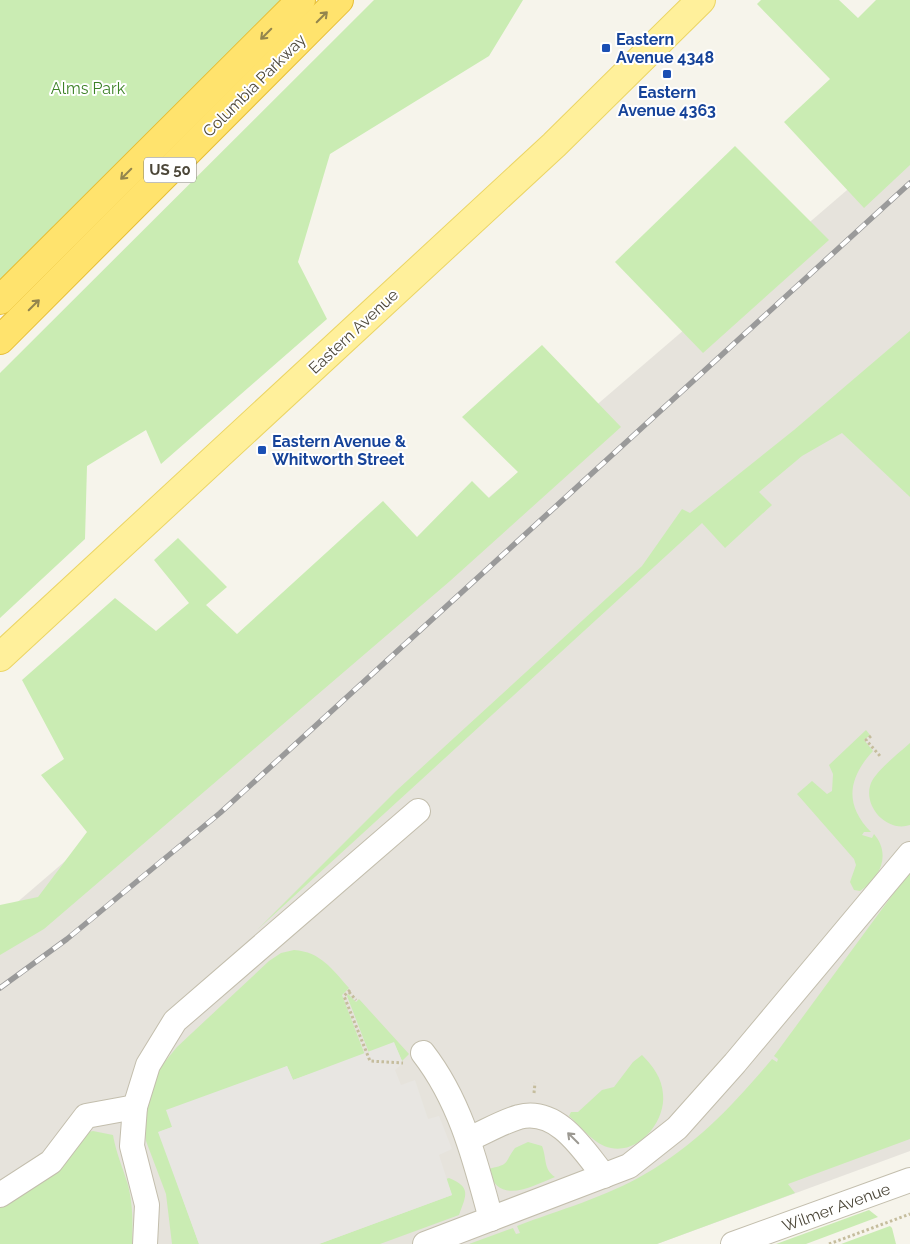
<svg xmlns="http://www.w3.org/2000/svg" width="910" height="1244" viewBox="0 0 910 1244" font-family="Raleway,sans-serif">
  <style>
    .industrial { fill: #e6e3dc }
    .green { fill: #caecb3 }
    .parking { fill: #e8e6e2 }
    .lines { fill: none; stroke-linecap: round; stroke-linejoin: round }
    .minor-casing { stroke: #c3bead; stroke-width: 26 }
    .major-casing { stroke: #ebd565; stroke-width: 30 }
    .highway-casing { stroke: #e6bd35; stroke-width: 30 }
    .path { stroke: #c5bd9d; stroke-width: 3; stroke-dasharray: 2.5 2.5; stroke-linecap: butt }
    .minor { stroke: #fff; stroke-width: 24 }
    .major { stroke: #fff09b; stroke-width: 28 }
    .highway { stroke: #ffe36d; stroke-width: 28 }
    .rail-casing { stroke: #9a9a9a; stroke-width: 5.5 }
    .rail { stroke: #fff; stroke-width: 4; stroke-dasharray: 11; stroke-linecap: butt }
    .oneway { stroke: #93854d }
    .oneway2 { stroke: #9c9992 }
    .transit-dot { fill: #1a4fb4; stroke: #fff; stroke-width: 2 }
    .labels { text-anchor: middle; stroke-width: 4; stroke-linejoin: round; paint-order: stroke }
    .shield { fill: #fff; stroke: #817e74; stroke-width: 1 }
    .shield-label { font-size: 15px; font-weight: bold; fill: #4b4638 }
    .transit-label { font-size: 16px; font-weight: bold; fill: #164399; stroke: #fff; text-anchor: start }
    .street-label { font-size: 16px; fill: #4b4638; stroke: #fff }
    .park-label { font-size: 16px; fill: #3d8227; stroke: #fff }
  </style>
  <rect width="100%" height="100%" fill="#f6f4eb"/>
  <path class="industrial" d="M910 136V1151L657 1244H0V917Z"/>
  <g class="green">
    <path d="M0 0H301L0 300Z"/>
    <path d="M374 0H523L489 56 330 154 298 262 327 319 161 464 146 430 87 466 85 539 0 618V373Z"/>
    <path d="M761 0H839L858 18 876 0H910V165L864 208 784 122 830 79 757 4Z"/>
    <path d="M735 146 829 240 703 353 615 262Z"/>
    <path d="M910 331V497L842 433 802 456 759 492 772 505 725 548 702 523 257 930 396 791 642 566 682 509 690 513 794 430Z"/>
    <path d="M542 345 621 427 450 581 44 929 0 955V905L38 897 87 832 41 775 64 759 22 680 115 598 156 631 189 603 154 560 178 538 227 587 206 605 237 634 383 501 417 537 472 481 489 498 518 472 462 417Z"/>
    <path d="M866 730 870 735 864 740 873 751C848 778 844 805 871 832H864L862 835 872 838 874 834C891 854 881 877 860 891L854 890 850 882 856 865 854 859 797 794 812 781 827 794 832 791 833 774 829 765Z"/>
    <path d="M910 743V825C887 833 862 806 871 783 876 771 900 752 910 743Z"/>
    <path d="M910 871V1139L788 1184 795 1193 657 1244H469L513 1228 516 1234 520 1233 517 1226C559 1210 606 1197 645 1174 698 1143 733 1105 772 1059L777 1062 778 1059 774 1056Z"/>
    <path d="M294 950C321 952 332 969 349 988L342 995 365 1055 293 1080 287 1066 172 1127 159 1132 199 1244H172L166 1194 146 1141 143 1115 158 1070 177 1047 269 961 281 953Z"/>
    <path d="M348 994 356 1002 359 999 409 1054 402 1061 394 1043 369 1053 347 996Z"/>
    <path d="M642 1055C653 1066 662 1078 663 1094 666 1121 639 1154 611 1148 594 1145 581 1126 569 1116L571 1112H578L602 1090 614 1087 633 1062Z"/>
    <path d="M93 1131 113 1135C116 1153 123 1168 128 1185 133 1205 133 1224 132 1244H0V1201L76 1135Z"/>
    <path d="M528 1142 542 1146C547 1158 543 1169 555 1177 530 1187 498 1206 488 1169 511 1164 503 1164 515 1148Z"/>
    <path d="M449 1178C472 1187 466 1196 459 1215L380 1244H319L452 1195 446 1179Z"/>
    <path d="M869 1210 878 1217 806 1244H776Z"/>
    <path d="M890 1226 892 1228 896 1244H841Z"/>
  </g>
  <path class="parking" d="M394 1042 402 1061V1064L395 1070 401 1085 415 1080 428 1119 439 1116 452 1149 439 1155 452 1195 319 1244H199L158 1132 172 1127 166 1110 287 1066 293 1080Z"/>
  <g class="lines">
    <g class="minor-casing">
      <g id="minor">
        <path d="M423 1053C461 1102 475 1160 491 1219"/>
        <path d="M469 1139C485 1132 502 1122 519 1117 558 1107 584 1151 604 1176"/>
        <path d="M0 1195 51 1162 86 1116 135 1107"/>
        <path d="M145 1244 147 1205 132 1146 135 1107 148 1065 175 1021 418 811"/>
        <path d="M425 1244 629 1166 677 1128 735 1063 910 854"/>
        <path d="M733 1244 910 1180"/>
      </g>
    </g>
    <g class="major-casing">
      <path id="major" d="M0 657 554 145 701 0"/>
    </g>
    <g class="highway-casing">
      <g id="highway">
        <path d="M0 300 301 0"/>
        <path d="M0 340 339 0"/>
      </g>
    </g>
    <g class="path">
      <path d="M871 736 866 740 880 756"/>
      <path d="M350 990 344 996 370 1061 403 1063"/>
      <path d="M349 992 356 1000"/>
      <path d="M534 1093 535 1083"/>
      <path d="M829 1244 910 1214"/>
    </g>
    <use href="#minor" class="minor"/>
    <use href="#major" class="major"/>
    <use href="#highway" class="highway"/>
    <g class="rail-casing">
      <path id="rail" d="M0 988 67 939 220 813 910 183"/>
    </g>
    <use href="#rail" class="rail"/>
  </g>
  <defs><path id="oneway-shaft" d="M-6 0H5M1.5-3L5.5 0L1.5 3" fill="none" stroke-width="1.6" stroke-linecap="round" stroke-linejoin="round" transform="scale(1.25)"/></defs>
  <g class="oneway">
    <use href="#oneway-shaft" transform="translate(322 17) rotate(-45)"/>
    <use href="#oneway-shaft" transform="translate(266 34) rotate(135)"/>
    <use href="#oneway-shaft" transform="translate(126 174) rotate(135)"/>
    <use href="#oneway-shaft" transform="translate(34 305) rotate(-45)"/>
  </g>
  <use class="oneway2" href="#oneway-shaft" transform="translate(573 1138) rotate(-135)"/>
  <g class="transit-dot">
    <rect x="601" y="43" width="10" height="10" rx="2.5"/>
    <rect x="662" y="69" width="10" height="10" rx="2.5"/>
    <rect x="257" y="445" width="10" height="10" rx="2.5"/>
  </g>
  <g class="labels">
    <rect class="shield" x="144" y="157.5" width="52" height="25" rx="4"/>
    <g class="shield-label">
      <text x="170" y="175">US 50</text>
    </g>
    <g class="transit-label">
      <text x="616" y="45">Eastern<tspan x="616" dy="18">Avenue 4348</tspan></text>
      <text x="667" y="98" text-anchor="middle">Eastern<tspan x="667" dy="18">Avenue 4363</tspan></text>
      <text x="272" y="447">Eastern Avenue &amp;<tspan x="272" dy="18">Whitworth Street</tspan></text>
    </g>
    <g class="street-label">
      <text transform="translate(254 85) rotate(-45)" y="6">Columbia Parkway</text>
      <text transform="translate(353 331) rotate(-43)" y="6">Eastern Avenue</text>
      <text transform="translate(836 1207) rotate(-20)" y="6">Wilmer Avenue</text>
    </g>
    <g class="park-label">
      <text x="88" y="94">Alms Park</text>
    </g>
  </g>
</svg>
